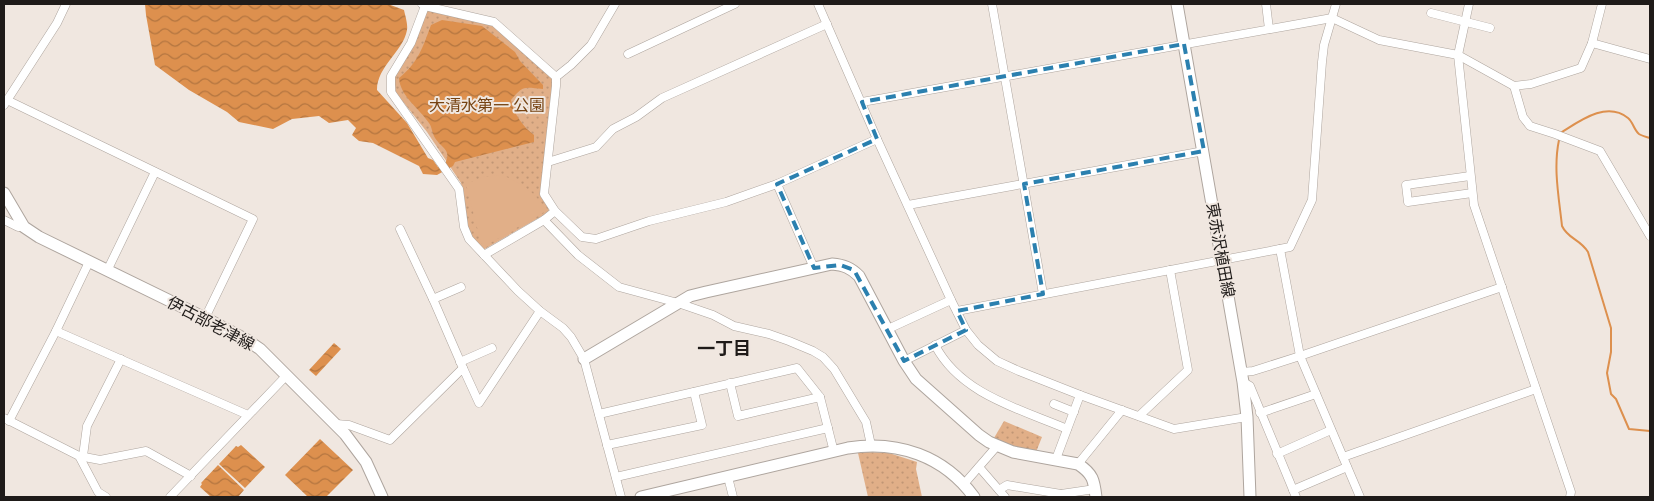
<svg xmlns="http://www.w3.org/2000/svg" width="1654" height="501" viewBox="0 0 1654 501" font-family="'Nunito Sans','Noto Sans JP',sans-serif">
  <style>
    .park { fill: url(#park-dots) }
    .pitch { fill: #e1af88 }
    .water { fill: url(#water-waves) }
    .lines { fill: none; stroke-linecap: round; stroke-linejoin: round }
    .stream { stroke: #dd904e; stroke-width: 2 }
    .street-casing { stroke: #aea59e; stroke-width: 9 }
    .secondary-casing { stroke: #aea59e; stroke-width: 13 }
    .street { stroke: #fff; stroke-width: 8 }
    .secondary { stroke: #fff; stroke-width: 11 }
    .marked { fill: none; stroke: #2b80af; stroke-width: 4; stroke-dasharray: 10 6; stroke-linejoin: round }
    .labels { text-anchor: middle; stroke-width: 4; stroke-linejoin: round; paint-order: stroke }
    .park-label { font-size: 16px; fill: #764312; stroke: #f0e7e0 }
    .street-label { font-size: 16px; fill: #1f1b19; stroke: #f0e7e0 }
    .neighbourhood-label { font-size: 18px; font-weight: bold; fill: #1f1b19; stroke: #f0e7e0 }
  </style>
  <defs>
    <pattern id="park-dots" width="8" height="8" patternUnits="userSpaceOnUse" patternTransform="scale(1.25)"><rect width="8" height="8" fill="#e1af88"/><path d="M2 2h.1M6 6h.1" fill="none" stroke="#c19675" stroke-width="1.8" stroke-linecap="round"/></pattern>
    <pattern id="water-waves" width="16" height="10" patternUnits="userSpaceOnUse" patternTransform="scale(1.25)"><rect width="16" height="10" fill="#dd904e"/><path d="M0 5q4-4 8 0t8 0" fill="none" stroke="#b37540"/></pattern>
  </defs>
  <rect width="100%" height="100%" fill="#f0e7e0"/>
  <g class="park">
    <path d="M427 10 489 22 553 79 554 86 544 161 549 212 483 250 473 238 468 229 461 183 427 132 396 93 394 76 412 47Z"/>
    <path d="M1004 421 1042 437 1036 452 1011 447 994 438Z"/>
    <path d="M867 452 889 453 917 462 916 469 922 497H868L858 453Z"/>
  </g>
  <path class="pitch" d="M502 175C521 183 536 192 546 211L485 246 481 243 466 184 483 177Z"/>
  <g class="water">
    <path d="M145 4H388L404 10C405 15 408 24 407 30 403 52 377 66 377 90L407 123 428 158 433 160 438 167 445 164C452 149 442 149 435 138 432 133 432 127 429 123 419 108 400 96 399 78 418 63 423 47 431 25L442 20 482 26 515 52 520 61 543 85V89C524 87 523 85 511 100 513 113 524 128 534 135V142L455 162 453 166 437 175 423 174 419 166 373 143 359 141 352 135 356 128 348 120 329 123 319 116 292 119 273 129 239 122 227 112 189 90 155 65 146 15Z"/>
    <path d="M334 343 341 349 316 376 309 370Z"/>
    <path d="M320 439 353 470 326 497H308L285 475Z"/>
    <path d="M241 445 265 467 245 488 219 464 236 446 238 447Z"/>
    <path d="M218 465 244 490 238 497H211L200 487 202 484 201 483Z"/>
  </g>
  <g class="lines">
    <g class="stream">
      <path d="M1562 132C1581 120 1607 101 1628 118 1633 122 1634 130 1639 134 1642 136 1647 137 1650 138"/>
      <path d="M1559 140C1553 168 1559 198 1562 226 1568 239 1580 239 1588 252L1611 328V352L1607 373 1611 394 1616 399 1629 429 1650 431"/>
    </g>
    <g class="street-casing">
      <g id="street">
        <path d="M422 4 425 6 494 22 556 77V86L544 194 555 211 582 237 596 239 649 221 726 202 777 184 877 139"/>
        <path d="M818 4 877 139 951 300 966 330 978 345 997 361 1019 371 1080 395 1174 429 1247 417"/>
        <path d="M992 4 1043 294"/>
        <path d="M1266 4 1269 29"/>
        <path d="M1469 4 1458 55 1474 205 1571 492 1570 497"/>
        <path d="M425 6 411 43 391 76V92L459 189 464 227 469 239 518 291 540 311 563 328 571 337 584 359 621 497"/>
        <path d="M1431 13 1490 28"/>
        <path d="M1592 43 1650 59"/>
        <path d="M628 54 735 4"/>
        <path d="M556 77 571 65 591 45 615 4"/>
        <path d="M1514 86 1523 117 1530 126 1555 134 1600 151 1650 236"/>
        <path d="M7 100 253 219 205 318"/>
        <path d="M862 102 1332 18 1379 40 1458 55 1514 86 1531 84 1581 68 1592 43 1602 4"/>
        <path d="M4 105 57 23 66 4"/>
        <path d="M548 162 596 147 613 129 636 117 662 98 827 24"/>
        <path d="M1470 176 1406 185 1408 202 1472 193"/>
        <path d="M777 184 814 268"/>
        <path d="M908 205 1204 151"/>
        <path d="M4 220 18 227H24"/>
        <path d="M544 220 578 255 619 287 678 303 713 315 734 326 769 334 789 341 813 351 823 357 834 369 866 422 871 445"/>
        <path d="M400 229 433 299 463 368"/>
        <path d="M1280 249 1300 356 1360 497"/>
        <path d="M484 255 544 220 555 211"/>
        <path d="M107 271 155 172"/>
        <path d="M433 299 461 287"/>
        <path d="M957 311 1290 247 1312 200 1322 62 1324 45 1336 4"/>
        <path d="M888 329 951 300"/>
        <path d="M56 331 248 415"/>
        <path d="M935 345C960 394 1020 409 1067 429"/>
        <path d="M904 361 966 330"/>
        <path d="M460 362 492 348"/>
        <path d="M1242 372 1253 371 1300 356 1502 287"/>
        <path d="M1243 382 1250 386 1296 497"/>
        <path d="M730 383 738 416 820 397"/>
        <path d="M1054 404 1074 412"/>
        <path d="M1260 413 1316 394"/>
        <path d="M599 414 797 368 820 397 834 452"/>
        <path d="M1139 416 1188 370 1170 270"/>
        <path d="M4 418 79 456 100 460 146 451 191 476"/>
        <path d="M9 421 56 331 89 262"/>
        <path d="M336 424 349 425 390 440 463 368 479 403 540 311"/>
        <path d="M607 445 702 425 694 392"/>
        <path d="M1277 454 1331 430"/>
        <path d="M79 456 98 492 106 497"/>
        <path d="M83 456 87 426 121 359"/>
        <path d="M1343 457 1536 389"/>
        <path d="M1056 459 1080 395"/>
        <path d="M1078 464 1122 410"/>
        <path d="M979 467 1005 497"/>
        <path d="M616 477 828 428"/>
        <path d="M728 477 733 497"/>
        <path d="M964 484 997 446"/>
        <path d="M999 490 1007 485 1061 494"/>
        <path d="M1293 490 1347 467"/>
        <path d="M170 497 287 375"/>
        <path d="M1061 497V494L1095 489"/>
      </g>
    </g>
    <g class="secondary-casing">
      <g id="secondary">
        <path d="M1177 4 1243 382 1247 417 1250 497"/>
        <path d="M4 193 24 227 39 237 205 318 247 340 260 349 345 434 366 462 382 497"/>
        <path d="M584 359 690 296 706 292 832 264C844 265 851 268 859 276L904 361 916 379 979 435 989 442 1013 452 1078 464C1093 474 1094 480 1096 497"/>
        <path d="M641 497 848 448C898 440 944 456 974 497"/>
      </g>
    </g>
    <use href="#street" class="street"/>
    <use href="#secondary" class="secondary"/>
  </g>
  <path class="marked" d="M1184 44 1204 151 1024 184 1043 294 957 311 966 330 904 361 854 270 840 265 814 268 777 184 877 139 862 102Z"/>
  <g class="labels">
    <g class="park-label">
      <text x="487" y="111">大清水第一 公園</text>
    </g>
    <g class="street-label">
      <text transform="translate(1221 250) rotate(80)" y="6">東赤沢植田線</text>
      <text transform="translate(211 323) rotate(28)" y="6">伊古部老津線</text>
    </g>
    <g class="neighbourhood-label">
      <text x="724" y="355">一丁目</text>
    </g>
  </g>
  <rect width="1654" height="501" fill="none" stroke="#1f1b19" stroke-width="10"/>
</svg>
